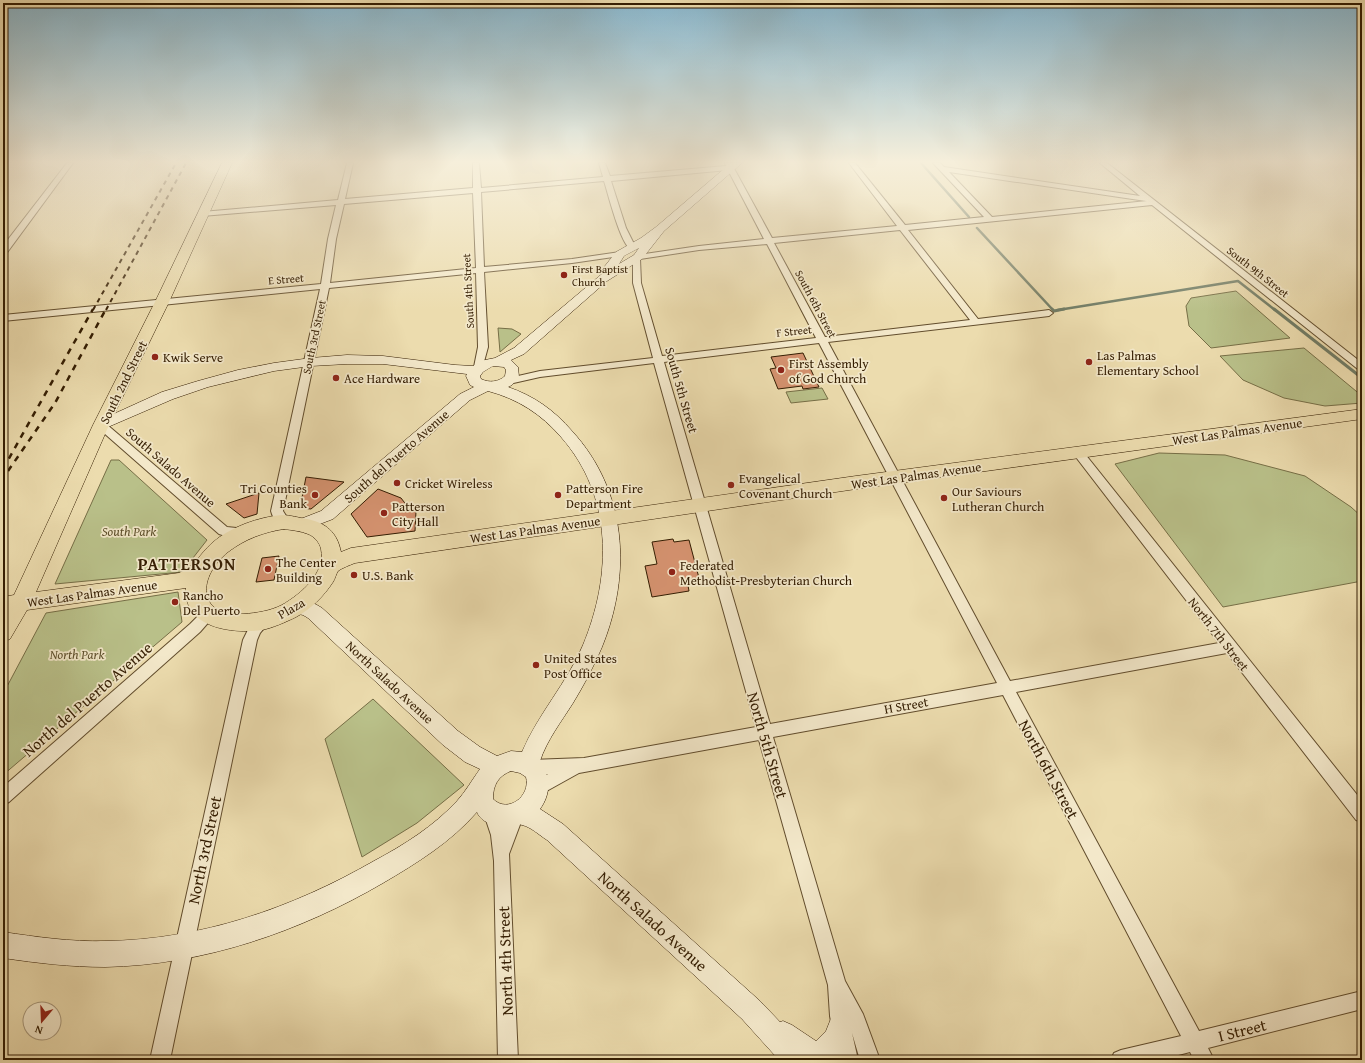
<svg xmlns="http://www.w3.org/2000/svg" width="1365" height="1063" viewBox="0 0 1365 1063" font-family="'Gentium Book Plus',serif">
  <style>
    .green { fill: #b9c089; stroke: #766e46 }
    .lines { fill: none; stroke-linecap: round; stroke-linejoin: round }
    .stream-far1 { stroke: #717c65; stroke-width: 2.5 }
    .stream { stroke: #717c65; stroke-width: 3 }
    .building { fill: #d3916e; stroke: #341d02 }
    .street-casing { stroke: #624d2d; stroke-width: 2 }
    .secondary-casing { stroke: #341d02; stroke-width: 1 }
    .primary-casing { stroke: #341d02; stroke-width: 1 }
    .street { fill: #f3e8ca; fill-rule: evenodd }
    .secondary { fill: #f3e8ca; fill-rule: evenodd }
    .primary { fill: #ecdcae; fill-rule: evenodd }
    .rail-far1 { stroke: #341d02; stroke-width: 2; stroke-dasharray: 4.5 4.5; stroke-linecap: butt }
    .rail { stroke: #341d02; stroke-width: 2.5; stroke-dasharray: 6 6; stroke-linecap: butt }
    .poi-dot { fill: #8f2418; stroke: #f3e8ca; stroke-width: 1.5 }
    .labels { text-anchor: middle; stroke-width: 3.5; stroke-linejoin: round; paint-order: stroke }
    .far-poi-label { font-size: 11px; fill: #341d02; stroke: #f3e8ca; text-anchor: start }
    .far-street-label { font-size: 11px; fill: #341d02; stroke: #f3e8ca }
    .poi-label { font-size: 13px; fill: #341d02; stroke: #f3e8ca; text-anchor: start }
    .street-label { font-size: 13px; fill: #341d02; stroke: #f3e8ca }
    .park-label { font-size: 13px; font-style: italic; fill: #5c4e2a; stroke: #f3e8ca }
    .near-street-label { font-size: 16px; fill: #341d02; stroke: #f3e8ca }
    .district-label { font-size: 17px; font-weight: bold; letter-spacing: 1px; fill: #341d02; stroke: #f3e8ca }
  </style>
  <rect width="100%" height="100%" fill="#ecdcae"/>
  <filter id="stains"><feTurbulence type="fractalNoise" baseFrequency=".005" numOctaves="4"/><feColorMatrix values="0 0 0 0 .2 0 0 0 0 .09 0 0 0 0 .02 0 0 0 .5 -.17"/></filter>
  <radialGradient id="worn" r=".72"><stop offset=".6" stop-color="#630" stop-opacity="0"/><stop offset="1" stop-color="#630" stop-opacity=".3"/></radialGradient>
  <g class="green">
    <path d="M1236 291 1290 338 1211 348 1189 326 1186 306 1191 298Z"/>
    <path d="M498 328 512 329 521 334 500 352Z"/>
    <path d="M1304 348 1362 396V403L1325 406 1284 398 1243 380 1220 356Z"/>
    <path d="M822 388 828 399 791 403 786 392Z"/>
    <path d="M1159 453 1225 455 1305 476 1351 507 1362 517V581L1223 607 1115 464Z"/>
    <path d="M111 460H119L207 540 182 572 55 584Z"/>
    <path d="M178 592 182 622 3 775V694L46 613Z"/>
    <path d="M373 699 464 785 417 823 362 857 325 739Z"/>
  </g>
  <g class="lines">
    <g class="stream-far1">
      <path d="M921 163 969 217"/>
      <path d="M977 228 1053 310"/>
      <path d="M1058 310 1238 281 1275 310"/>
    </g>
    <g class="stream">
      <path d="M1052 309 1054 311 1064 309"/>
      <path d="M1274 309 1362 378"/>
    </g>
  </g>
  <g class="building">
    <path d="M803 353 819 387 803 389 802 386 778 389 770 369 776 368 771 357Z"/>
    <path d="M306 477 344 482 311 509 300 508Z"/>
    <path d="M378 489 401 498 411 511H416L415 531 367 537 351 514Z"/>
    <path d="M259 493 257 514 244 518 226 504Z"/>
    <path d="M673 539 674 542 689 540 699 578 687 580 689 591 652 597 645 566 657 564 652 542Z"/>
    <path d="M279 556 274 580 256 582 262 558Z"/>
  </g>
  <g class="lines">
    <g class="street-casing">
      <g id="street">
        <path d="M67 163H73L6 254H3V246Z"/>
        <path d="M347 163H353L345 199 473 188V163H479L481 188 603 177 599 163H605L610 176 726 166 725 163H731L772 238 897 226 849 163H855L905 225 984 217 933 163H940L944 167 1140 196 1100 163H1107L1362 363V371L1359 370 1152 205 908 230 978 319 1049 310 1053 313 1049 316 828 342 1010 681 1219 643 1072 452 1073 449H1081L1362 801V822L1356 820 1227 653 1016 692 1199 1031 1362 991V1009L1208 1048 1214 1060H1194L1190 1052 1159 1060H1111L1114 1053 1121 1050 1181 1036 1003 695 773 737 845 981 863 1014 880 1060H860L852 1033 858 1060H838L830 1016 828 985 759 740 579 773 543 793 538 796 533 793 530 788 533 783 548 774H531L526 772 523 767 526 762 531 760 584 758 756 727 654 363 540 377 509 384 504 381 505 379 540 371 653 358 633 283V257L638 255 699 246 764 239 728 170 611 181 626 228 636 248 632 250C621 247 608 193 604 181L481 192 484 267 572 259 620 252 624 254 620 256 572 263 484 272 488 347 482 369 479 370 474 367 478 347 476 273 329 288 283 511 290 522 288 525C279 528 273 519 271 511L320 289 3 321V315L321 284 328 239 336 205 202 216 198 214 202 212 338 200ZM949 172 1146 201H1147L992 217ZM473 193 476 268 330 283 336 239 344 204ZM900 230 970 320 825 337 774 243ZM767 244 816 338 662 356 641 283 640 259 699 250ZM819 343 997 683 770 724 664 362Z"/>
        <path d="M101 422 105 423 227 527 246 529 248 532 246 535 232 538 219 534 97 427 96 425 97 423Z"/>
        <path d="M205 607 210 608 212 612 207 624 200 632 9 802 3 805V787L190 624 197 617 200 608Z"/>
        <path d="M263 615 268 617 270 621 260 633 257 640 170 1060H150L243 640C248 630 252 619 263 615Z"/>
        <path d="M491 803 497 805 504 825 510 808 516 806 522 808 524 814 509 854 518 1060H498L494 861 491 835 483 811 485 805Z"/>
      </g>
    </g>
    <g class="secondary-casing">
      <path id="secondary" d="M731 163H742L664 231 642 259 607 281 524 354 511 360 518 367 519 377 512 385 508 387C534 396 554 410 572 431 627 491 632 573 602 647 594 666 584 685 573 703 561 722 547 740 540 761 551 776 551 794 540 809L563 824 760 1001 780 1022 783 1021 792 1025 816 1041 826 1031 832 1016 841 1012 850 1016 854 1025C851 1038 847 1052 835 1060H779L742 1019 547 840C539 835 531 827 522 825 517 823 510 828 504 827 494 827 480 821 477 812 451 842 417 863 383 883 299 932 203 965 105 967 71 967 37 963 3 958V932C37 937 71 942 105 941 201 940 292 908 374 861 404 845 434 826 457 801 466 791 472 780 480 769L465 762 443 745 308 618 303 615 290 612 288 607 290 602C302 598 311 601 322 608L458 731 480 747 497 756 511 751 522 752C538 714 567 683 583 645 612 575 613 496 561 437 541 414 518 399 488 391L470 400 333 519 304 530 298 528 296 524 298 520 321 511 460 394 474 387 470 385 466 376 467 374 383 364H347L311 366 274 371 208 387 173 399 101 430 96 428 94 425 96 422 162 392 198 381 238 370 274 363 311 358 347 355 383 356 455 365 473 366 480 361 495 358 514 348 603 273 601 271 616 252 641 238 656 227ZM639 248 634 255 619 264 624 256ZM493 366 504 367 506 370 505 376C499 382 489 383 481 379L480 376 483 372ZM511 771 520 773 526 777C531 796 508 814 493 799 493 785 498 776 511 771Z"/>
    </g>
    <g class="primary-casing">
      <path id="primary" d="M222 163H232L169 302 109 425 36 592 179 573C196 565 199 555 212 543 230 527 259 517 282 515 290 515 299 518 307 519 326 523 337 532 341 552L351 548 856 476 1362 409V419L856 489 355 563C350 565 342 568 338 571 336 574 335 579 333 582 324 596 310 610 296 617 286 622 272 628 262 630 232 634 183 628 186 588L27 610 10 639 3 642V597L14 595 93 425 155 302ZM284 529C291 530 301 531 308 534 314 536 320 543 321 549 326 573 301 594 282 605 270 611 257 613 244 614 195 617 198 576 228 552 245 539 264 532 284 529Z"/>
    </g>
    <use href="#street" class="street"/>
    <use href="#secondary" class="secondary"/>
    <use href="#primary" class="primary"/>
    <g class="rail-far1">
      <path d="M93 310 176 163"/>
      <path d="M106 310 186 163"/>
    </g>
    <g class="rail">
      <path d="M3 469 93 309"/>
      <path d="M8 471 55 403 106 309"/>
    </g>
  </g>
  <linearGradient id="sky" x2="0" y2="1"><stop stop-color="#88b7ce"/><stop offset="0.52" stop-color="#f6efdb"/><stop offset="1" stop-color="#f6efdb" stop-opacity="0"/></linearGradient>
  <rect width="1365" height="311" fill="url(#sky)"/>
  <g class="poi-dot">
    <circle cx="564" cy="275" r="4"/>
    <circle cx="155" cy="357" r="4"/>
    <circle cx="1089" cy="362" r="4"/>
    <circle cx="781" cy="370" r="4"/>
    <circle cx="336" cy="378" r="4"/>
    <circle cx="397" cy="483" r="4"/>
    <circle cx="731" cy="485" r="4"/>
    <circle cx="315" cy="495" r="4"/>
    <circle cx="558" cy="495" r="4"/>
    <circle cx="944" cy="498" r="4"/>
    <circle cx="384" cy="513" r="4"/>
    <circle cx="268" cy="569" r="4"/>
    <circle cx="672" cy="572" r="4"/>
    <circle cx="354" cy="575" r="4"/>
    <circle cx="175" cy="602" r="4"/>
    <circle cx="536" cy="665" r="4"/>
  </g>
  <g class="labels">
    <g class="far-poi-label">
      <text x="572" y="273">First Baptist<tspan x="572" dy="13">Church</tspan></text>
    </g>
    <g class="far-street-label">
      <text transform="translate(1258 272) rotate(38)" y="4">South 9th Street</text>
      <text transform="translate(286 279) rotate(-5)" y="4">E Street</text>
      <text transform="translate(468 291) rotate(-93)" y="4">South 4th Street</text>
      <text transform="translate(816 304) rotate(62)" y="4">South 6th Street</text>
      <text transform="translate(794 331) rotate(-6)" y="4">F Street</text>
      <text transform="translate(314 337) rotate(-78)" y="4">South 3rd Street</text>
    </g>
    <g class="poi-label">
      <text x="1097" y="360">Las Palmas<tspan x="1097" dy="15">Elementary School</tspan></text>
      <text x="163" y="362">Kwik Serve</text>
      <text x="789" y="368">First Assembly<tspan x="789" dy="15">of God Church</tspan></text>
      <text x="344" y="383">Ace Hardware</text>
      <text x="739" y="483">Evangelical<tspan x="739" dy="15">Covenant Church</tspan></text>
      <text x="405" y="488">Cricket Wireless</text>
      <text x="307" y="493" text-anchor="end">Tri Counties<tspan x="307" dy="15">Bank</tspan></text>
      <text x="566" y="493">Patterson Fire<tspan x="566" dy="15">Department</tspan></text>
      <text x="952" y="496">Our Saviours<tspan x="952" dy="15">Lutheran Church</tspan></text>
      <text x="392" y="511">Patterson<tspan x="392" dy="15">City Hall</tspan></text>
      <text x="276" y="567">The Center<tspan x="276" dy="15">Building</tspan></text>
      <text x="680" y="570">Federated<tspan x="680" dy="15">Methodist-Presbyterian Church</tspan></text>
      <text x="362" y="580">U.S. Bank</text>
      <text x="183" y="600">Rancho<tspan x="183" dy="15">Del Puerto</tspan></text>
      <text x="544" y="663">United States<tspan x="544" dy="15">Post Office</tspan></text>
    </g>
    <g class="street-label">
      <text transform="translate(123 382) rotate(-64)" y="5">South 2nd Street</text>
      <text transform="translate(682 390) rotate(74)" y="5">South 5th Street</text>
      <text transform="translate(1237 431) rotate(-8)" y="5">West Las Palmas Avenue</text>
      <text transform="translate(396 456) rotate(-41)" y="5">South del Puerto Avenue</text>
      <text transform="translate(171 467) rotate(41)" y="5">South Salado Avenue</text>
      <text transform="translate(916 475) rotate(-8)" y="5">West Las Palmas Avenue</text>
      <text transform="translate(535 529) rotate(-8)" y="5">West Las Palmas Avenue</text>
      <text transform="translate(92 593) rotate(-8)" y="5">West Las Palmas Avenue</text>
      <text transform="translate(291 608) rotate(-30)" y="5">Plaza</text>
      <text transform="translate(1219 634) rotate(52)" y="5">North 7th Street</text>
      <text transform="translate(390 682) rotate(43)" y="5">North Salado Avenue</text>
      <text transform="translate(906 705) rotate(-10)" y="5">H Street</text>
    </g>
    <g class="park-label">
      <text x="129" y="536">South Park</text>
      <text x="77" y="659">North Park</text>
    </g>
    <g class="near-street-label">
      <text transform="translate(87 699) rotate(-41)" y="6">North del Puerto Avenue</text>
      <text transform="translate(768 745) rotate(74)" y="6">North 5th Street</text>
      <text transform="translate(1049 769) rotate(62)" y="6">North 6th Street</text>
      <text transform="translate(204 850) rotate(-78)" y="6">North 3rd Street</text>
      <text transform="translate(653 921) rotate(42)" y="6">North Salado Avenue</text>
      <text transform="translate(505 961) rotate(-92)" y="6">North 4th Street</text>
      <text transform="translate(1242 1030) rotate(-14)" y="6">I Street</text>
    </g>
    <g class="district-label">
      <text x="187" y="570">PATTERSON</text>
    </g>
  </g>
  <rect width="1365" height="1063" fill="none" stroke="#ecdcae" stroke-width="16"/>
  <rect x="4" y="4" width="1357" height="1055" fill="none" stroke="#341d02" stroke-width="2"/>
  <rect x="8" y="8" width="1349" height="1047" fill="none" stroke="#341d02"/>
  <g transform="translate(42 1021) rotate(199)"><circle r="19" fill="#f3e8ca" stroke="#a7977a"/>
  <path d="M0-3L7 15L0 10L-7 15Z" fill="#8f2418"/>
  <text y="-6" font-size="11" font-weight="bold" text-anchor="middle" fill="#341d02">N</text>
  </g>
  <rect width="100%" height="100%" filter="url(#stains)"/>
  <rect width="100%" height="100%" fill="url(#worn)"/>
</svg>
